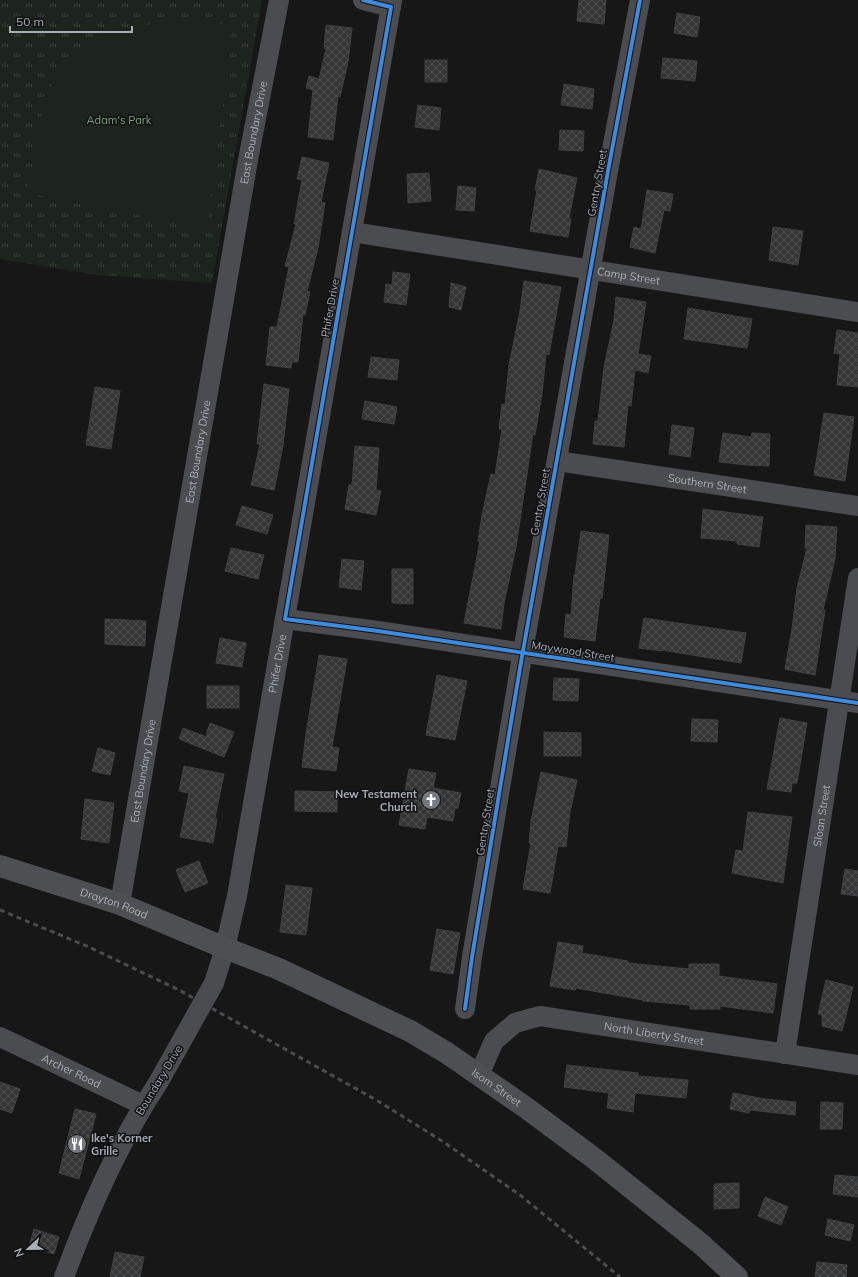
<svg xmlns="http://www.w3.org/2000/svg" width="858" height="1277" viewBox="0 0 858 1277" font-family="Mulish,sans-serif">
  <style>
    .grass { fill: url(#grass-tufts) }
    .pitch { fill: #1d241e }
    .building { fill: url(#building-cross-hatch); stroke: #3f4043 }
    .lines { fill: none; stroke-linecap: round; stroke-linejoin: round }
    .minor { stroke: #4b4c50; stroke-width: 20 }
    .major { stroke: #4d4f52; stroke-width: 22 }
    .rail { stroke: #4b4c4f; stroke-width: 3; stroke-dasharray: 5 4; stroke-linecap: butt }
    .minor-bridge { stroke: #4b4c50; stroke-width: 20 }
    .cycleway-casing { stroke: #111113; stroke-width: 6 }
    .cycleway { stroke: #408adc; stroke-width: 4 }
    .labels { text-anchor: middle; stroke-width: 3; stroke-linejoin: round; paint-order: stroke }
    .park-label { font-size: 11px; fill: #7fa381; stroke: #111113 }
    .street-label { font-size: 11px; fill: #a8adb8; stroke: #111113 }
    .poi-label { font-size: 11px; font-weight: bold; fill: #a8adb8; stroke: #111113; text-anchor: end }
  </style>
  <defs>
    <pattern id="grass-tufts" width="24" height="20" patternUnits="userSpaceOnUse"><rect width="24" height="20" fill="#1d241e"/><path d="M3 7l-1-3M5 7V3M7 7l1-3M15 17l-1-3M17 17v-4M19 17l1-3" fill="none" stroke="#3b413d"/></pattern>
    <pattern id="building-cross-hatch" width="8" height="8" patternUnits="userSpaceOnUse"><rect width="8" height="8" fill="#353536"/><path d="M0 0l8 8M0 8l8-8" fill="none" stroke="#4f5051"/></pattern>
  </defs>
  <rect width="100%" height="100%" fill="#171717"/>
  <path class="grass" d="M0 0H262L212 283 98 275 0 259Z"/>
  <path class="pitch" d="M161 22 208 23 232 25 207 229 27 193 41 116 56 71 91 38Z"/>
  <g class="building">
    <path d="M579 0H606L604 24 577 21Z"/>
    <path d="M677 13 700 17 697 37 674 33Z"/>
    <path d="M326 25 352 28 348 62 340 97 338 96 333 140 308 137 313 90 306 88 309 76 319 79 326 49 324 48Z"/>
    <path d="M663 58 697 61 695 81 661 78Z"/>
    <rect x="425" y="60" width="22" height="22"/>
    <path d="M564 84 594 89 592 109 561 105Z"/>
    <path d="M418 105 441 108 439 130 415 127Z"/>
    <path d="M560 130 584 131 583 151 559 150Z"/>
    <path d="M302 157 329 163 321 202 325 203 318 248 307 291 310 292 305 315 303 314 298 362H292L291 368 266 365 270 327H277L289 267 285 266 296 224H294L302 180 297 179Z"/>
    <path d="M539 169 577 178 569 218 571 219 568 237 530 231 537 190H535Z"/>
    <path d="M429 173 431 201 408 203 407 174Z"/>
    <path d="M458 186 476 188 474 211 456 210Z"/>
    <path d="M647 190 673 194 670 211 664 210 655 253 630 247 634 227 641 229Z"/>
    <path d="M773 227 803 231 798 265 769 260Z"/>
    <path d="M393 272 410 274 406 305 384 302 386 284 392 285Z"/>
    <path d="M524 281 561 287 549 355 546 354 542 394 535 435 533 434 516 547 504 603 501 629 464 623 480 541H478L482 515 491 474 495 475 502 429H499L502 404 505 405 509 365 520 311Z"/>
    <path d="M451 283 466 287 461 310 449 307Z"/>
    <path d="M616 297 646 302 638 354 651 356 648 373 635 370 631 406 628 405 624 447 593 444 595 421H598L604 367 614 320Z"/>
    <path d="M688 308 752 319 747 348 684 339Z"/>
    <path d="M837 330 858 333V387L837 385 840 354 834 353Z"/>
    <path d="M371 357 399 360 397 380 368 377Z"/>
    <path d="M264 384 289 389 283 446 274 490 251 485 260 444H257Z"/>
    <path d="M95 387 120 391 111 449 86 445Z"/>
    <path d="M365 401 397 407 394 424 362 419Z"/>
    <path d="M824 413 854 417 845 481 814 475Z"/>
    <path d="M672 425 694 428 690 457 669 454Z"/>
    <path d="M723 433 751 437 752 433 770 434 769 466 747 465 719 462Z"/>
    <path d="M355 446 379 448 376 490 381 491 376 515 345 509 349 485H352Z"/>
    <path d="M242 506 273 515 267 534 236 525Z"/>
    <path d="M703 509 763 517 759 547 737 544V541L701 538Z"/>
    <path d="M806 525 837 527 835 559 823 610H825L815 675 785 669 792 629 797 588 807 548H805Z"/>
    <path d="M581 531 609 535 602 599 600 598 595 641 564 637 566 614 571 615 574 575H575Z"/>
    <path d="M231 548 264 555 258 579 225 571Z"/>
    <path d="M342 559 364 561 361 590 339 587Z"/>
    <path d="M392 569H413V604L392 603Z"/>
    <path d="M644 618 746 633 741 663 662 650V651L639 648Z"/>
    <path d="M105 619 146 621 145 646 105 644Z"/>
    <path d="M220 638 246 643 242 667 216 663Z"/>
    <path d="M319 655 347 659 332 747 339 748 336 771 302 767 306 733Z"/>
    <path d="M437 675 467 681 455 740 426 735Z"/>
    <path d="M554 678 579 679 578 701 553 700Z"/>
    <rect x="207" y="686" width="32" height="22"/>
    <path d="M780 718 807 723 797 783H792L791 792 767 789Z"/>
    <path d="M692 719 718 720 717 742 691 741Z"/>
    <path d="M210 723 234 732 224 757 179 739 183 728 207 737V732Z"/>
    <path d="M544 732 581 733V756H544Z"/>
    <path d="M98 748 115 753 110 775 92 771Z"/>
    <path d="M184 766 224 774 215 818 217 819 213 843 180 837 189 793 179 791Z"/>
    <path d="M409 769 436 773 433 788 461 793 458 808H455L453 821 427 817 425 829 399 825Z"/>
    <path d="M541 772 577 780 570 812 566 847 558 846 550 893 523 889 531 843H529L531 821Z"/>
    <path d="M295 791 337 792V812L295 811Z"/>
    <path d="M85 799 114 803 109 843 81 839Z"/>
    <path d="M748 812 792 817 783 883 732 873 736 850 743 851Z"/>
    <path d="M199 861 208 883 185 892 176 870Z"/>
    <path d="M845 869 858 871V896L841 894Z"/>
    <path d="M286 885 312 888 306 935 280 932Z"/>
    <path d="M437 929 460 933 453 974 430 970Z"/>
    <path d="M558 942 583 946 582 953 628 961V963L689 969V964H719V976L777 984 773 1013 720 1006V1009H690V1005L643 1001V1000L576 988 575 990 550 986Z"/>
    <path d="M826 980 853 987 842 1031 822 1026V1015L818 1014Z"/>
    <path d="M567 1065 638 1073V1076L688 1080 686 1098 635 1093 633 1112 607 1108 609 1093 564 1087Z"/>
    <path d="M0 1082 20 1089 12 1113 0 1109Z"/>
    <path d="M733 1093 765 1099 796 1102 795 1115 750 1110 749 1113 730 1109Z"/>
    <path d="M821 1102 843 1103 842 1129H820Z"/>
    <path d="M75 1109 96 1114 79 1179 59 1173Z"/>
    <path d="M835 1175 858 1177V1197L833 1194Z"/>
    <path d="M739 1183V1208L714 1209V1184Z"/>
    <path d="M765 1197 788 1207 781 1225 758 1216Z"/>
    <path d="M828 1219 854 1225 850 1241 825 1235Z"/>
    <path d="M34 1229 59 1237 54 1254 29 1246Z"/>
    <path d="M115 1252 144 1257 140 1277H110Z"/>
    <path d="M817 1262 847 1265 846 1277H815Z"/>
  </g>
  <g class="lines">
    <g class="minor">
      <path d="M363 0 391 7"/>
      <path id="s1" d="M352 232 858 312"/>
      <path id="s2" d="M557 461 858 506"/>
      <path d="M285 619 378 631 858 703"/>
      <path id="s3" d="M120 904 248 160 279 0"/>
      <path id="s4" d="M214 983 225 948 237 896 392 0"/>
      <path d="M465 1009 472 957 520 668 608 171 640 0"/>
      <path id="s5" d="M0 1037 143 1105"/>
      <path id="s6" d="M785 1054 858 578"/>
      <path id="s7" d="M479 1075 494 1041 515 1023 540 1016 858 1065"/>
      <path d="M64 1277C89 1210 118 1143 158 1083"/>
    </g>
    <path class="major" id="s8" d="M0 866 120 904 225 948 279 969 410 1031 447 1053 525 1107 595 1159 701 1244 737 1277"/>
    <path class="rail" d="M0 910 89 947 179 990 378 1101 442 1141 520 1195 620 1277"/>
    <path class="minor-bridge" d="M158 1083 214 983"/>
    <g class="cycleway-casing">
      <g id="cycleway">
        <path d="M363 0 391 7 285 619 378 631 858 703"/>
        <path d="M465 1009 472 957 520 668 608 171 640 0"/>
      </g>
    </g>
    <use href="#cycleway" class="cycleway"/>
  </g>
  <defs>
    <g id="church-disc" transform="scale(1)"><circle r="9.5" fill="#757880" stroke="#111113"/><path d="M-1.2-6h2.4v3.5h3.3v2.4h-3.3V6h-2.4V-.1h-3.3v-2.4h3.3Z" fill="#fff"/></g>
    <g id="restaurant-disc" transform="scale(1)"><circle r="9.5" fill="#757880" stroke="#111113"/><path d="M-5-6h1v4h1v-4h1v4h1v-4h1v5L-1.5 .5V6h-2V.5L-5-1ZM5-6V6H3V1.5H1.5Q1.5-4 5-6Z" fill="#fff"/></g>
  </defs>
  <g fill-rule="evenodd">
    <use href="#church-disc" x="431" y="800"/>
    <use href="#restaurant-disc" x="77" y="1144"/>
  </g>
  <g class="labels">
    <g class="park-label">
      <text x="119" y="124">Adam's Park</text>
    </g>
    <g class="street-label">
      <text dy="4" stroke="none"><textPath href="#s3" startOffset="783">East Boundary Drive</textPath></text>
      <text transform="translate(597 183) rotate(-80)" y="4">Gentry Street</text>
      <text dy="4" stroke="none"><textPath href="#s1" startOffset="280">Camp Street</textPath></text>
      <text transform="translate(330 308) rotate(-80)" y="4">Phifer Drive</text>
      <text dy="4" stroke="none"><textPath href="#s3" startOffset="459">East Boundary Drive</textPath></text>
      <text dy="4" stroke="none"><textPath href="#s2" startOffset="152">Southern Street</textPath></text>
      <text transform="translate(540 502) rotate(-80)" y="4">Gentry Street</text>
      <text transform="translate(573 651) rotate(9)" y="4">Maywood Street</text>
      <text dy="4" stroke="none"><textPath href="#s4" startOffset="326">Phifer Drive</textPath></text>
      <text dy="4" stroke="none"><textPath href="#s3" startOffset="135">East Boundary Drive</textPath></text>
      <text dy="4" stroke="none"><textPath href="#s6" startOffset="241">Sloan Street</textPath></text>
      <text transform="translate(485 822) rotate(-81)" y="4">Gentry Street</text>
      <text dy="4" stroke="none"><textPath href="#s8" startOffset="120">Drayton Road</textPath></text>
      <text dy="4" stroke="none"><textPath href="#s7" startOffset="206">North Liberty Street</textPath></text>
      <text dy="4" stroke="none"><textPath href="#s5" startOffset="79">Archer Road</textPath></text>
      <text transform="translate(159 1080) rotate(-59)" y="4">Boundary Drive</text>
      <text dy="4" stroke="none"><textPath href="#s8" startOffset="546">Isom Street</textPath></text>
    </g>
    <g class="poi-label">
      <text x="417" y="798">New Testament<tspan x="417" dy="13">Church</tspan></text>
      <text x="91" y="1142" text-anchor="start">Ike's Korner<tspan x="91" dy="13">Grille</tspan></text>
    </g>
  </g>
  <g transform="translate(28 1249) rotate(248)" stroke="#111113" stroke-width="3" paint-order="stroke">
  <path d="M0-3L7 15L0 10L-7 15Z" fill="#a8adb8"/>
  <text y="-6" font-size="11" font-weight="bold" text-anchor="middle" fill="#a8adb8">N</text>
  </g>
  <path d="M10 26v6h122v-6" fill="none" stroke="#a8adb8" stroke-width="2"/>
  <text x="16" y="26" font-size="12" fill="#a8adb8" stroke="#111113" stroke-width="3" paint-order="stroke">50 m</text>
</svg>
